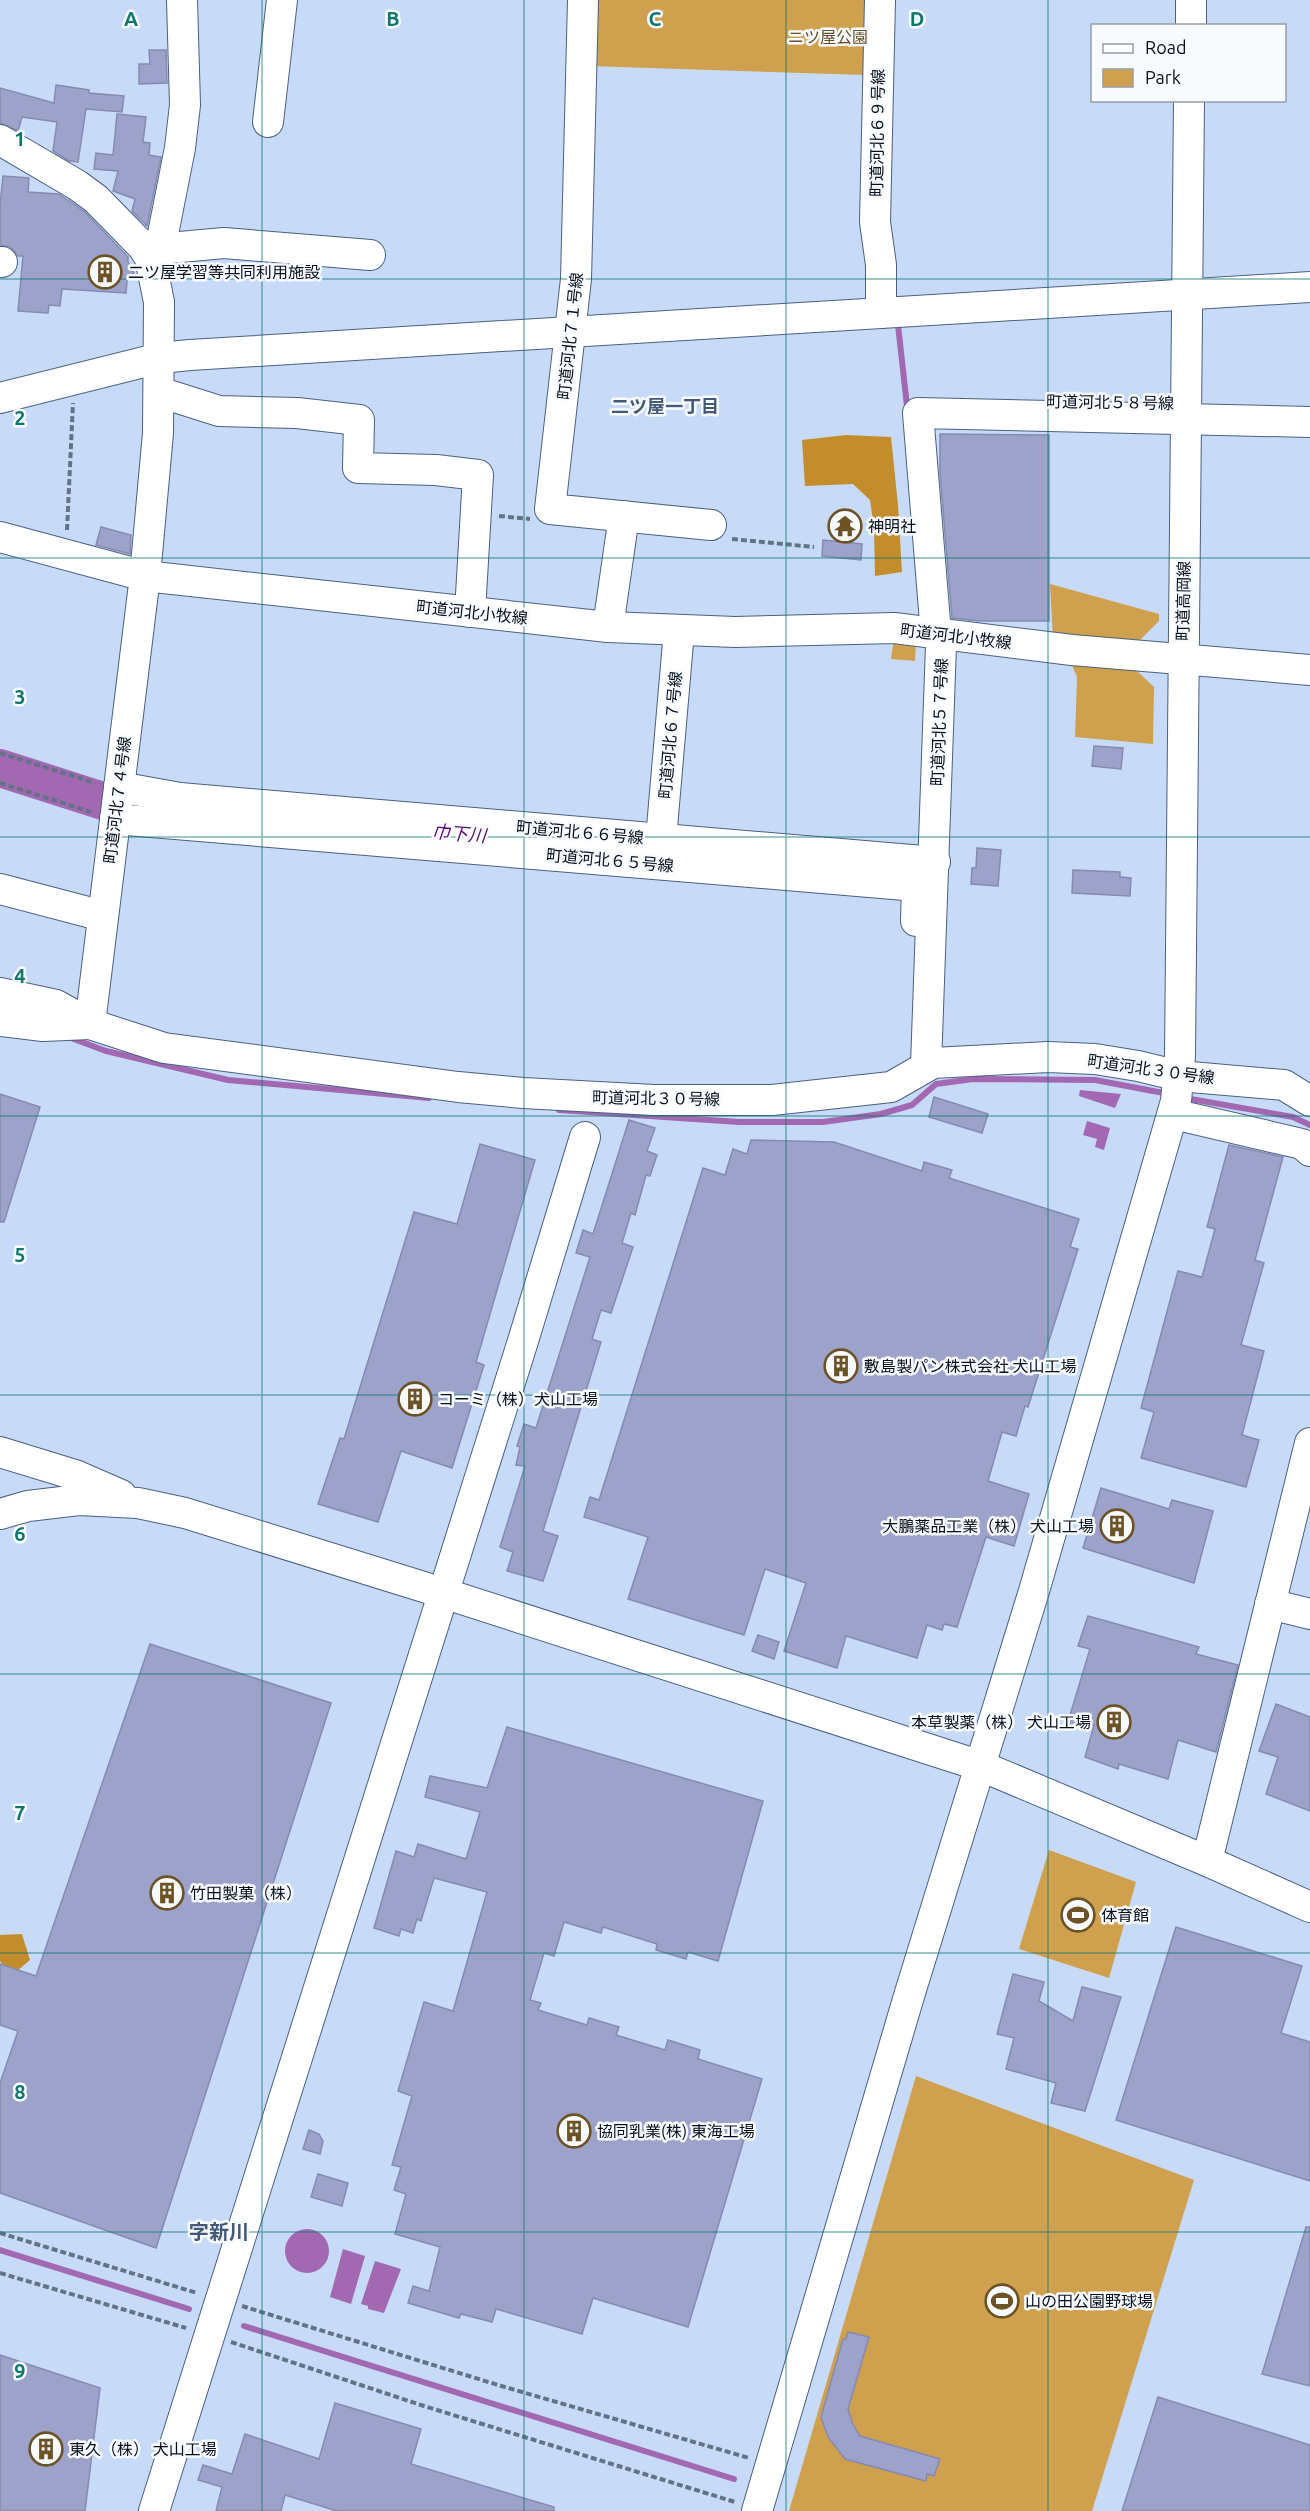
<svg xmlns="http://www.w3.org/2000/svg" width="1310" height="2511" viewBox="0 0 1310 2511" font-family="Ubuntu,'Noto Sans JP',sans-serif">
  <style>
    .green { fill: #cfa04e }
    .forest { fill: #c28d2a }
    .water { fill: #a268b2 }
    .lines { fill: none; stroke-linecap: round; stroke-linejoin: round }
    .stream { stroke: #a268b2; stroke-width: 6 }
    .river { stroke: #a268b2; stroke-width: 38 }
    .building { fill: #9ca2ca; stroke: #858ab1; stroke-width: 1.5 }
    .minor-casing { stroke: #4b6080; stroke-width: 32 }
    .path { stroke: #647287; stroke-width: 4; stroke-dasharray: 6 3; stroke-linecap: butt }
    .minor { stroke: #fff; stroke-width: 30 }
    .grid { fill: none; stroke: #0f766e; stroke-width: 1.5; stroke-opacity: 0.55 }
    .labels { text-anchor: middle; stroke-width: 5; stroke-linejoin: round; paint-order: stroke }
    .park-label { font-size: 16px; fill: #654e28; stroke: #f8fbfe }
    .street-label { font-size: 16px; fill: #070f1c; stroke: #f8fbfe }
    .poi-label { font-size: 16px; fill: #070f1c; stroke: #f8fbfe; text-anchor: start }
    .neighbourhood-label { font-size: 18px; font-weight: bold; fill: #445878; stroke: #f8fbfe }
    .water-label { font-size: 18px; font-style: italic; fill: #5b0d6d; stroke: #f8fbfe }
    .quarter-label { font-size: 20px; font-weight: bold; fill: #445878; stroke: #f8fbfe }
    .grid-label { font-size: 20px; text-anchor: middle; font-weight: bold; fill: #0f766e; stroke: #f8fbfe; stroke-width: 5; stroke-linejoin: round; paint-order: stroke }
  </style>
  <rect width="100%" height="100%" fill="#c7dbf9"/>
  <g class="green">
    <path d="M591 0H866L865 75 589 66Z"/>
    <path d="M1050 584 1159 614V621L1133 647 1053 639Z"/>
    <path d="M894 638 916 642 915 661 891 659Z"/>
    <path d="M1071 663 1136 670 1154 687 1153 744 1075 737 1077 677Z"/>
    <path d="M1049 1850 1136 1882 1109 1978 1019 1949Z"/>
    <path d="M916 2076 1194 2180 1092 2511H789Z"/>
  </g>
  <g class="forest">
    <path d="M846 435 891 437 898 505 902 572 875 576 874 528 870 500 853 484 805 486 802 440Z"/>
    <path d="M22 1934 30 1960 10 1977 0 1961V1935Z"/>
  </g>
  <g class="water">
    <path d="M1080 1090 1121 1094 1115 1108 1079 1096Z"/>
    <path d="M1087 1121 1110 1128 1104 1150 1095 1147 1097 1139 1083 1135Z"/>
    <circle cx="307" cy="2251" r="22"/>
    <path d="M343 2249 365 2256 351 2304 330 2297Z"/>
    <path d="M375 2261 401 2269 384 2313 368 2309V2306L361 2304Z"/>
  </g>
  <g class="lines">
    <g class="stream">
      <path d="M898 325 907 406H913"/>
      <path d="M71 1038 106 1051 228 1080 429 1098"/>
      <path d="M1185 1098 1293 1117 1310 1125"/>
      <path d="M559 1110 739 1122H823L881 1114 912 1105 936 1084 973 1079 1095 1080 1169 1094"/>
      <path d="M0 2250 189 2309"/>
      <path d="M244 2326 734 2479"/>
    </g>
    <path class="river" d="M0 768 109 803 153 808"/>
  </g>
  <g class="building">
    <path d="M149 50H166L167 83 139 84V64H150Z"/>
    <path d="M56 85 89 90V93L124 96 122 112 86 109 78 162 69 161 53 151 57 122 22 117 18 131 0 123V88L54 103Z"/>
    <path d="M117 114 146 117 143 142 150 143 149 155 161 157 147 226 132 211 135 199 113 191 118 171 94 169 96 153 113 155Z"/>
    <path d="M3 176 29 178 28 192 59 194 85 212 128 257V262L134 273 127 281 126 293 62 289 60 306 49 305 48 313 18 311 23 256H18L10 247 0 245V205Z"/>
    <path d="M940 434 1049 435V621H979L952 618 940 473Z"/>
    <path d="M101 527 131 535 130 554 96 545Z"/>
    <path d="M823 540 862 544 861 560 822 556Z"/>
    <path d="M1094 746 1123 748 1121 769 1092 766Z"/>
    <path d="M977 848 1001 850 998 886 971 884 972 868H976Z"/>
    <path d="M1073 870 1120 872V877L1131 878 1130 896 1072 893Z"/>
    <path d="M0 1094 40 1107 4 1222H0Z"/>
    <path d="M934 1097 988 1114 982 1133 929 1117Z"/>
    <path d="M629 1120 655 1128 647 1151 657 1155 650 1176 646 1175 635 1215 631 1213 622 1243 633 1247 611 1313 601 1310 592 1339 601 1342 543 1531 558 1536 543 1581 507 1571 513 1552 500 1547 525 1466 516 1465 520 1447 517 1446 524 1424 536 1428 590 1257 576 1253 583 1230 593 1234Z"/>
    <path d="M751 1140 834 1142 922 1171 924 1162 952 1170 949 1178 1079 1219 1070 1247 1078 1249 1028 1407 1025 1406 1016 1436 1002 1432 988 1481 1029 1494 1014 1546 986 1537 957 1627 944 1624 942 1630 927 1625 917 1658 846 1636 837 1668 784 1651 806 1583 765 1569 744 1635 628 1599 648 1537 584 1517 590 1497 599 1500 703 1168 725 1175 733 1149 747 1154Z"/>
    <path d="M480 1144 535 1160 476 1362 484 1365 452 1468 401 1451 378 1522 318 1504 340 1438 344 1439 414 1212 457 1224Z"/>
    <path d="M1229 1145 1283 1157 1255 1260 1264 1263 1241 1345 1264 1351 1242 1435 1259 1440 1246 1487 1141 1458 1154 1412 1141 1408 1178 1271 1202 1277 1215 1229 1207 1227Z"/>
    <path d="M1101 1488 1169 1509 1172 1500 1213 1511 1194 1583 1083 1548Z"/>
    <path d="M1088 1616 1199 1647 1196 1654 1238 1665 1216 1752 1178 1740 1168 1779 1119 1764 1118 1769 1085 1757 1094 1725H1067L1090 1649 1078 1646Z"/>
    <path d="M758 1635 779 1642 774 1659 752 1651Z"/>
    <path d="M150 1644 331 1703 156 2248 0 2193V2083L18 2031 0 2025V1964L36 1976Z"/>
    <path d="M1276 1704 1310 1717V1811L1266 1794 1278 1757 1259 1751Z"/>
    <path d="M507 1727 763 1801 718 1961 688 1952 686 1959 656 1950 657 1944 603 1927 601 1933 564 1922 554 1956 544 1953 530 2000 541 2003 538 2010 587 2025 589 2018 619 2027 616 2035 665 2050 668 2040 700 2050 698 2059 762 2079 688 2327 593 2298 582 2334 496 2309 492 2322 461 2314 459 2318 408 2303 413 2286 429 2291 440 2247 395 2234 406 2194 394 2190 401 2167 392 2165 412 2096 398 2091 424 2002 453 2011 487 1892 434 1878 421 1921 417 1919 413 1933 401 1929 399 1936 374 1928 396 1851 414 1857 418 1844 466 1859 480 1812 425 1797 430 1776 487 1788Z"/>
    <path d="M1176 1927 1302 1966 1281 2033 1310 2042V2181L1116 2120Z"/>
    <path d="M1013 1974 1044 1982 1039 2001 1073 2021 1082 1987 1121 1997 1085 2111 1051 2103 1056 2083 1006 2069 1014 2038 997 2034Z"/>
    <path d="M309 2130 319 2134 323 2141 320 2154 303 2149Z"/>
    <path d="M318 2174 348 2183 342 2206 311 2197Z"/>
    <path d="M1306 2227H1310V2386L1262 2374Z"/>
    <path d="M848 2332 869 2337 848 2409 853 2425 860 2436 940 2459 934 2476 927 2474 926 2481 845 2459 828 2437 821 2417 843 2339H846Z"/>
    <path d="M0 2355 100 2388 85 2511H0Z"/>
    <path d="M1158 2397 1310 2445V2511H1122Z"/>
    <path d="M335 2403 421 2429 411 2464 554 2507V2511H337L285 2495 281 2511H216L222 2487 198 2480 203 2465 232 2474 245 2434 319 2459Z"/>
  </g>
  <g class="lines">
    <g class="minor-casing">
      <g id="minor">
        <path d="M583 0 576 279 550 509 711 525"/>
        <path d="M880 0 875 222 881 265V313"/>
        <path d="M1191 26V0"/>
        <path d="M268 122 282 0"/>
        <path d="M0 140 77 185 96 199 143 247 150 258 159 302 158 433 145 576 608 627 735 632 894 628 1072 650 1310 670"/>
        <path d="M158 249 224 243 370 255"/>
        <path d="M150 258 158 249 162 239 180 148 185 105 182 0"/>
        <path d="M0 262H2"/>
        <path d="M159 392 219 411 297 413 359 420 358 468 436 470 478 475 470 612"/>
        <path d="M0 398 160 358 190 355 1310 287"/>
        <path d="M0 537 145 576 90 1024 43 1026 0 1021"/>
        <path d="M608 627 624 516"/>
        <path d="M119 787 180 798 935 862"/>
        <path d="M115 819 917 886 916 921"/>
        <path d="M661 839 679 631"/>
        <path d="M0 889 103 916"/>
        <path d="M0 993 56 1005 90 1024 164 1048 458 1087 523 1093 654 1100H772L891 1087 933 1063 1048 1057 1095 1059 1138 1066 1179 1076 1284 1085 1310 1101"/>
        <path d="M926 1065 941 645 935 622 918 413 1310 422"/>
        <path d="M1173 1114 1302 1144 1310 1151"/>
        <path d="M0 1452 75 1475 121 1495"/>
        <path d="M0 1514 28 1506 79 1500 138 1503 185 1513 443 1593 981 1766 1207 1861 1310 1907"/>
        <path d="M1270 1604 1310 1614"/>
        <path d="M1207 1861 1310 1443"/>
        <path d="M154 2511 523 1341 585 1137"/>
        <path d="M757 2511 909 1996 1034 1591 1176 1101 1180 1056 1189 100"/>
      </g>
    </g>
    <g class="path">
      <path d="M499 516 530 519"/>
      <path d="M67 530 73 403"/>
      <path d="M732 539 814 547"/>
      <path d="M0 753 95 783"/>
      <path d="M0 783 91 812"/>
      <path d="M0 2233 197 2293"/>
      <path d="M0 2273 186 2328"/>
      <path d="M242 2306 498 2385 749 2458"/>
      <path d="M231 2342 424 2406 735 2502"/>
    </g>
    <use href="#minor" class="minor"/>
  </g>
  <path class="grid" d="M262 0V2511M524 0V2511M786 0V2511M1048 0V2511M0 279H1310M0 558H1310M0 837H1310M0 1116H1310M0 1395H1310M0 1674H1310M0 1953H1310M0 2232H1310"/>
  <defs>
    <g id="building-ring" transform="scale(1.725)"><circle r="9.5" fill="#f8fbfe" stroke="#6c5224" stroke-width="1.5"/><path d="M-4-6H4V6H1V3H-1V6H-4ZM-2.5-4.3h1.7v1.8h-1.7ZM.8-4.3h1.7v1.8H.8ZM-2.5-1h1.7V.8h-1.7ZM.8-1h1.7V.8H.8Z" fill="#6c5224"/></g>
    <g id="temple-ring" transform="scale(1.725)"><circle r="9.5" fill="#f8fbfe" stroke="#6c5224" stroke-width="1.5"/><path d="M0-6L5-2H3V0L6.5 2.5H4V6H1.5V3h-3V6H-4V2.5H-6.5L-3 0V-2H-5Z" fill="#6c5224"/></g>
    <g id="stadium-ring" transform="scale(1.725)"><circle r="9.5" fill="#f8fbfe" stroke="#6c5224" stroke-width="1.5"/><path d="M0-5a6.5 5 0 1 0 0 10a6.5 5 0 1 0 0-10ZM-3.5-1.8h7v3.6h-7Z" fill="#6c5224"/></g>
  </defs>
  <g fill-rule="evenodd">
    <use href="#building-ring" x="105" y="272"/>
    <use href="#temple-ring" x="845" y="526"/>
    <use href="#building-ring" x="841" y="1366"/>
    <use href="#building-ring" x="415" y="1399"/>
    <use href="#building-ring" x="1117" y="1526"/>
    <use href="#building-ring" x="1114" y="1722"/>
    <use href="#building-ring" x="167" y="1893"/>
    <use href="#stadium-ring" x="1078" y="1915"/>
    <use href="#building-ring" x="574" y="2131"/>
    <use href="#stadium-ring" x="1002" y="2301"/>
    <use href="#building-ring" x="46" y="2449"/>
  </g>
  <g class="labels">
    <g class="park-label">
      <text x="828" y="43">ニツ屋公園</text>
    </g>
    <g class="street-label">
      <text transform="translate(877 133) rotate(-89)" y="6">町道河北６９号線</text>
      <text transform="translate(570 336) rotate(-84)" y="6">町道河北７１号線</text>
      <text transform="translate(1110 402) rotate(1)" y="6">町道河北５８号線</text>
      <text transform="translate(1183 601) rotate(-89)" y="6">町道高岡線</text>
      <text transform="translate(472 612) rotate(6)" y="6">町道河北小牧線</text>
      <text transform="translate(956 636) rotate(7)" y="6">町道河北小牧線</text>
      <text transform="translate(939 722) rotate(-88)" y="6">町道河北５７号線</text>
      <text transform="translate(670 735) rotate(-85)" y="6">町道河北６７号線</text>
      <text transform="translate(117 800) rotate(-83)" y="6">町道河北７４号線</text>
      <text transform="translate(580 832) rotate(5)" y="6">町道河北６６号線</text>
      <text transform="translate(610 860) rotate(5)" y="6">町道河北６５号線</text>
      <text transform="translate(1151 1069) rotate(8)" y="6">町道河北３０号線</text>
      <text transform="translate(656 1098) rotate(1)" y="6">町道河北３０号線</text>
    </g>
    <g class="poi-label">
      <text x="128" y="278">二ツ屋学習等共同利用施設</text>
      <text x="868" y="532">神明社</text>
      <text x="864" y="1372">敷島製パン株式会社 犬山工場</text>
      <text x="438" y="1405">コーミ（株）犬山工場</text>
      <text x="1094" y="1532" text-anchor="end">大鵬薬品工業（株） 犬山工場</text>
      <text x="1091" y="1728" text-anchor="end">本草製薬（株） 犬山工場</text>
      <text x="190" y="1899">竹田製菓（株）</text>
      <text x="1101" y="1921">体育館</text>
      <text x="597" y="2137">協同乳業(株) 東海工場</text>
      <text x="1025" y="2307">山の田公園野球場</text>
      <text x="69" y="2455">東久（株） 犬山工場</text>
    </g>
    <g class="neighbourhood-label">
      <text x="665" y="413">二ツ屋一丁目</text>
    </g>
    <g class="water-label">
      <text transform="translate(459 834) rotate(5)" y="6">巾下川</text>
    </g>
    <g class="quarter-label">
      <text x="219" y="2239">字新川</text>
    </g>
  </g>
  <g class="grid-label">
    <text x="131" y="26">A</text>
    <text x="393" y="26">B</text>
    <text x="655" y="26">C</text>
    <text x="917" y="26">D</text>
    <text x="20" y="146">1</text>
    <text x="20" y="425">2</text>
    <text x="20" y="704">3</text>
    <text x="20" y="983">4</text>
    <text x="20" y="1262">5</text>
    <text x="20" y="1541">6</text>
    <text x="20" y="1820">7</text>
    <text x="20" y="2099">8</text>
    <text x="20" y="2378">9</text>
  </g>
  <rect x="1091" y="24" width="195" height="78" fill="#f8fbfe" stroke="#989da4" stroke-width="1.5"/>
  <rect x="1103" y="44" width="30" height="9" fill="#ffffff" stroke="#989da4" stroke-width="1.5"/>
  <text x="1145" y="54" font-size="18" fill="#070f1c">Road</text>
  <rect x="1103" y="69" width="30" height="18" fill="#cfa04e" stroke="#989da4" stroke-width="1.5"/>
  <text x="1145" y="84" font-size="18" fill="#070f1c">Park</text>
</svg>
